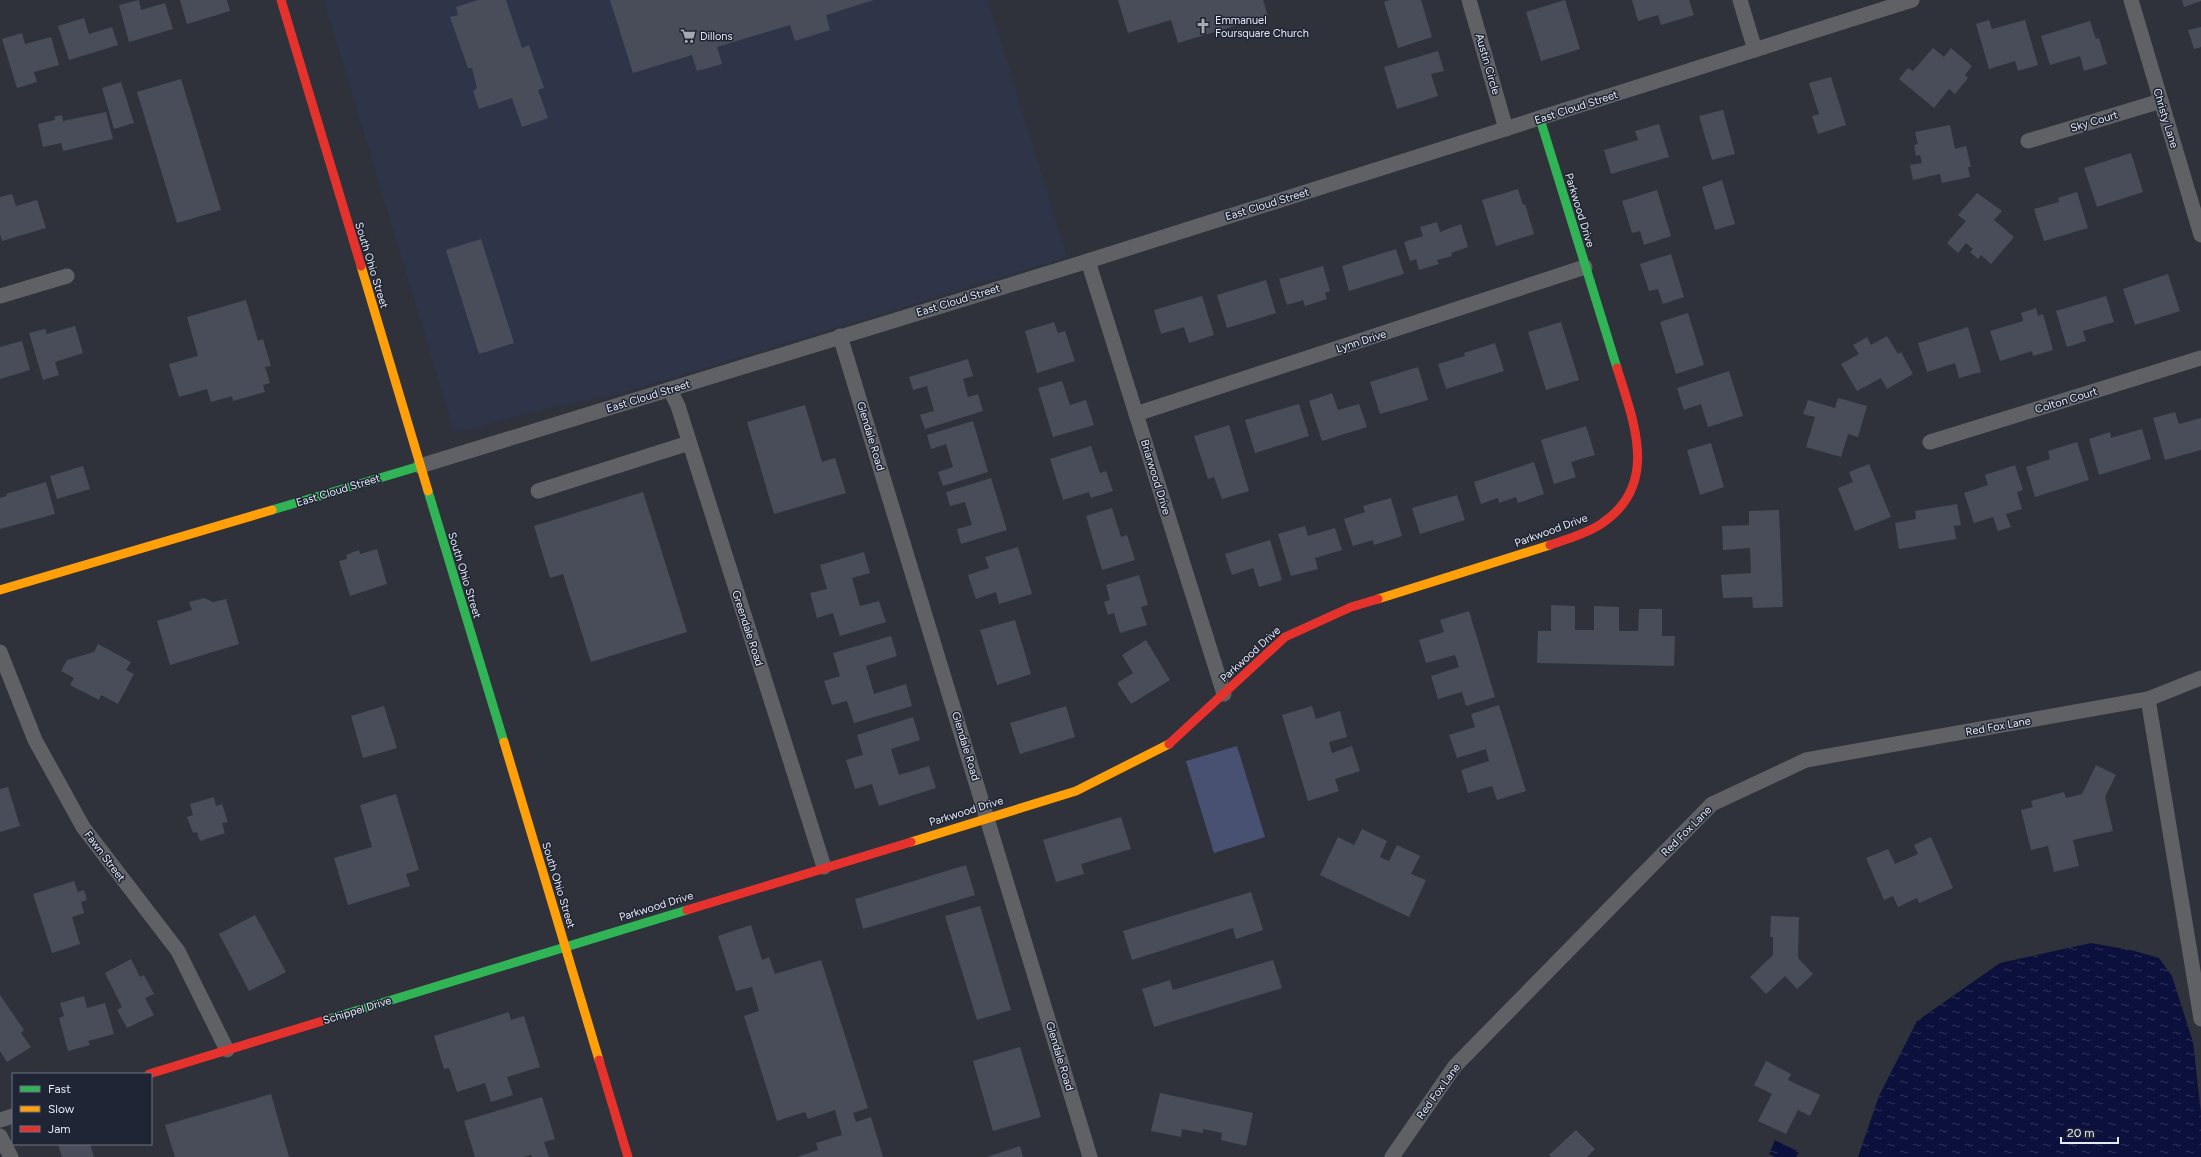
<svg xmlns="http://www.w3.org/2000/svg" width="2201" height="1157" viewBox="0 0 2201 1157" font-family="Figtree,sans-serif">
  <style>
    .built { fill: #2f3549 }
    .pitch { fill: #485171 }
    .water { fill: url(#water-ripples) }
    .building { fill: #494d5a }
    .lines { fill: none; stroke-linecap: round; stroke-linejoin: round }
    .street { stroke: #5f6164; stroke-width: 15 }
    .fast { stroke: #30b455; stroke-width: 9 }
    .slow { stroke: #ff9f0a; stroke-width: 9 }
    .jam { stroke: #e5322d; stroke-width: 9 }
    .labels { text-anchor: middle; stroke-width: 3; stroke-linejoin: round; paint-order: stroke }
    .poi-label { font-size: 11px; fill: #e5e9f3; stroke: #202535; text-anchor: start }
    .street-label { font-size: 11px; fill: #e5e9f3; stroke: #202535 }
  </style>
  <defs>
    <pattern id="water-ripples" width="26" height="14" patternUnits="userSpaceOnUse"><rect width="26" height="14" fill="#0c103c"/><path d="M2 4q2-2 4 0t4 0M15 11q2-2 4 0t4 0" fill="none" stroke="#2f3359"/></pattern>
  </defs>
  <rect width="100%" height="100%" fill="#2f323a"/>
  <path class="built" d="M324 0H988L1067 257 619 394 543 409 471 429 454 431Z"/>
  <path class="pitch" d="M1237 746 1265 837 1214 853 1186 761Z"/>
  <g class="water">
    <path d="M2091 943 2131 950 2159 958 2172 976 2193 1042 2201 1113V1157H1858L1879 1096 1917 1021 2000 963Z"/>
    <path d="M1775 1140 1799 1152 1796 1157H1775L1769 1154Z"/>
  </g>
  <g class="building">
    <path d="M139 0 141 10 165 3 173 29 129 42 119 5Z"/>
    <path d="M180 0H227L230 11 187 24Z"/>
    <path d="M478 0H506L522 48 529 45 544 88 538 90 548 118 522 127 512 98 479 109 473 91 477 88 472 68H468L450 17 458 15 456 7Z"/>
    <path d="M610 0H874L826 15 830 30 795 41 790 25 717 47 722 64 697 71 692 55 633 73Z"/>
    <path d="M1118 0H1263L1268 16 1178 43 1171 20 1128 33Z"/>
    <path d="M1390 0H1421L1432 37 1398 48 1384 2Z"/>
    <path d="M1565 0 1580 49 1541 61 1526 12Z"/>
    <path d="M1632 0H1689L1694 15 1661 25 1658 15 1638 21Z"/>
    <path d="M2182 0H2201V1L2184 7Z"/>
    <path d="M84 18 89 34 112 27 118 45 69 60 58 26Z"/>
    <path d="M1989 20 1992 29 2025 20 2038 65 2018 71 2015 61 1989 69 1976 24Z"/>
    <path d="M2090 21 2096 39 2099 38 2107 64 2084 71 2080 56 2050 65 2041 36Z"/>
    <path d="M2201 27V47L2194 49 2188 30Z"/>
    <path d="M22 33 25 44 51 37 59 65 34 72 37 82 17 88 2 39Z"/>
    <path d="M1933 48 1944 57 1951 48 1972 66 1965 75 1968 78 1955 94 1949 89 1934 108 1899 79 1908 68 1913 71Z"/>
    <path d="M1438 51 1444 71 1431 74 1438 96 1397 109 1384 67Z"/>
    <path d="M1831 77 1846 125 1818 134 1812 116 1819 114 1809 83Z"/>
    <path d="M181 79 221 210 177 223 137 92Z"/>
    <path d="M121 82 134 123 114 129 102 88Z"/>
    <path d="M1723 110 1735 154 1712 160 1699 116Z"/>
    <path d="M106 112 113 139 63 151 61 143 43 147 38 124 55 120 54 117 62 115 63 121Z"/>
    <path d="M1659 124 1669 157 1611 174 1604 150 1638 140 1635 131Z"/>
    <path d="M1950 125 1955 149 1966 146 1971 167H1968L1970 177 1942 183 1940 174 1913 180 1910 165 1922 163 1920 155 1916 156 1914 145 1918 144 1915 132Z"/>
    <path d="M2131 153 2143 192 2097 207 2084 168Z"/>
    <path d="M1722 180 1735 224 1715 230 1702 187Z"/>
    <path d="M1518 189 1523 205 1525 204 1534 234 1496 246 1482 200Z"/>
    <path d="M1657 190 1671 236 1644 245 1640 231 1632 233 1622 201Z"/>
    <path d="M2077 192 2088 228 2044 241 2034 209 2059 202 2058 198Z"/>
    <path d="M1977 193 2002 211 1994 220 2014 237 1991 264 1981 255 1978 259 1970 252 1973 249 1966 243 1958 253 1947 243 1966 221 1958 215Z"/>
    <path d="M12 194 16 206 37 200 46 228 2 241 0 234V197Z"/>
    <path d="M1437 222 1440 232 1461 224 1468 247 1451 253 1452 256 1437 260 1439 264 1419 270 1416 259 1410 261 1404 242 1423 236 1420 227Z"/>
    <path d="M481 239 514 343 479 354 446 250Z"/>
    <path d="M1396 249 1404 274 1349 291 1342 266Z"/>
    <path d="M1671 254 1684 297 1663 304 1658 289 1649 291 1640 264Z"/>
    <path d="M1323 266 1330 291 1325 293 1327 299 1305 306 1303 300 1287 305 1279 279Z"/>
    <path d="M2168 274 2180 311 2135 325 2123 289Z"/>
    <path d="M1266 280 1276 313 1227 328 1217 295Z"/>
    <path d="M1202 296 1214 335 1189 343 1184 327 1161 334 1154 310Z"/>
    <path d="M2106 296 2114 322 2083 331 2086 341 2067 347 2056 311Z"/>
    <path d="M246 300 258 341 263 339 271 366 265 367 270 383 263 385 265 392 233 401 232 396 211 402 207 389 179 397 169 364 198 356 187 317Z"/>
    <path d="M2036 308 2038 316 2043 314 2053 350 2033 356 2032 351 2000 361 1990 331 2023 321 2021 313Z"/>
    <path d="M1688 313 1704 365 1676 374 1660 322Z"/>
    <path d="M1054 322 1058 333 1065 331 1075 361 1037 373 1025 331Z"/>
    <path d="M1561 322 1579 380 1546 390 1528 332Z"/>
    <path d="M75 326 83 353 55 362 59 375 43 380 29 333 45 329 47 334Z"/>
    <path d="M1968 327 1981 372 1959 378 1955 363 1927 372 1918 343Z"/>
    <path d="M1887 336 1898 354 1901 352 1913 374 1887 389 1881 378 1857 391 1841 364 1859 354 1853 345 1867 337 1871 345Z"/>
    <path d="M22 341 30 370 0 379V347Z"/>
    <path d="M1495 343 1504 371 1446 389 1438 364 1465 356 1464 353Z"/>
    <path d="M968 359 973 376 963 379 968 397 978 394 983 411 925 429 920 415 934 411 927 386 913 390 909 377Z"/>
    <path d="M1418 367 1428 400 1380 414 1370 382Z"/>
    <path d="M1729 371 1743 416 1708 427 1701 404 1684 410 1677 388Z"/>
    <path d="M1062 381 1070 405 1086 400 1094 425 1053 437 1038 388Z"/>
    <path d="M1332 393 1338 410 1359 404 1367 427 1322 441 1309 401Z"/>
    <path d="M1838 398 1867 406 1858 437 1848 434 1841 457 1806 447 1815 417 1803 414 1808 400 1835 408Z"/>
    <path d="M1299 404 1309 436 1255 453 1245 420Z"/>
    <path d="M805 405 822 462 835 458 846 493 774 514 747 422Z"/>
    <path d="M2175 412 2179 424 2201 418V450L2165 460 2153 418Z"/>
    <path d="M973 421 988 472 943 486 938 472 953 467 946 444 931 449 927 435Z"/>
    <path d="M1229 425 1249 491 1222 499 1214 477 1208 479 1194 436Z"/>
    <path d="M1586 426 1595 455 1571 462 1576 477 1554 484 1541 440Z"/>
    <path d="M2142 429 2151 459 2099 475 2089 439 2110 432 2111 438Z"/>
    <path d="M2077 442 2089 480 2035 497 2026 467 2050 459 2048 451Z"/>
    <path d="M1711 443 1724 487 1700 495 1687 450Z"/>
    <path d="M1091 446 1100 473 1106 471 1113 491 1091 498 1089 492 1063 500 1050 459Z"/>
    <path d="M1534 462 1544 494 1518 503 1516 497 1499 503 1498 498 1481 504 1474 482Z"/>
    <path d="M1869 464 1891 517 1855 531 1838 488 1853 482 1849 472Z"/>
    <path d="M2015 465 2023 490 2017 492 2022 509 2006 514 2011 527 1998 531 1993 517 1974 523 1964 493 1988 485 1985 475Z"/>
    <path d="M83 466 90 489 57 499 50 476Z"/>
    <path d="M991 478 1007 530 961 544 957 529 972 525 965 502 950 506 946 492Z"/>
    <path d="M46 482 55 514 0 529V498L7 496 6 494Z"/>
    <path d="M643 492 687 632 591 662 563 574 550 578 534 526Z"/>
    <path d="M1457 495 1465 520 1420 534 1412 508Z"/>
    <path d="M1391 498 1402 536 1374 545 1373 540 1353 546 1344 519 1365 512 1363 506Z"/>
    <path d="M1957 504 1961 525 1954 526 1956 539 1899 549 1895 523 1916 519 1915 511Z"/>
    <path d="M1112 508 1121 537 1127 535 1135 560 1102 570 1086 516Z"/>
    <path d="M1779 510 1783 607 1753 608 1752 597 1723 598 1721 575 1751 573 1750 548 1723 550 1722 526 1749 525V511Z"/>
    <path d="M1305 526 1308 536 1335 528 1342 550 1315 558 1318 569 1291 576 1278 534Z"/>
    <path d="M1270 540 1282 580 1259 587 1253 568 1232 575 1225 554Z"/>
    <path d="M1018 547 1032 594 999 604 996 592 976 599 968 575 989 568 985 557Z"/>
    <path d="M377 549 387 584 350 596 339 561 347 559 346 555 359 550 360 554Z"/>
    <path d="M864 552 870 573 852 578 860 606 879 601 886 622 840 636 833 613 817 618 810 593 827 589 820 565Z"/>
    <path d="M1139 575 1148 605 1141 607 1147 625 1120 633 1114 613 1108 615 1104 602 1110 600 1106 585Z"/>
    <path d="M204 598 213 602 226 599 239 644 170 665 157 621 192 610 189 602Z"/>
    <path d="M1551 605 1575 606V630H1594V606L1619 607V631H1638L1639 609H1662V636H1675L1674 666 1537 663 1538 631H1551Z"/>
    <path d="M1469 611 1495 697 1466 706 1462 692 1438 699 1431 676 1459 667 1455 655 1426 663 1419 640 1444 632 1440 620Z"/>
    <path d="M1015 620 1031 674 997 685 980 630Z"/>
    <path d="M891 636 897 656 866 666 874 694 906 684 912 706 854 723 847 701 832 705 824 681 840 676 833 653Z"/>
    <path d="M1146 640 1170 680 1131 704 1117 683 1133 673 1122 655Z"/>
    <path d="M98 644 131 662 126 670 134 674 118 704 101 695 99 700 70 685 74 678 61 671 67 660 94 652Z"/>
    <path d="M1499 705 1526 791 1497 800 1492 786 1468 793 1461 770 1489 761 1486 749 1457 758 1449 735 1475 727 1471 714Z"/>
    <path d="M384 706 397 748 363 758 351 716Z"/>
    <path d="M1066 706 1075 737 1020 754 1010 723Z"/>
    <path d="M1312 706 1316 719 1340 711 1347 737 1329 742 1332 753 1352 746 1360 771 1335 779 1339 791 1308 801 1282 715Z"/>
    <path d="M913 717 920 740 891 749 899 775 929 766 936 788 879 806 872 784 855 789 846 760 863 755 857 735Z"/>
    <path d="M2096 765 2116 775 2105 797 2113 831 2073 840 2079 866 2054 872 2048 846 2031 850 2021 810 2033 807 2031 801 2064 792 2066 798 2082 794Z"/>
    <path d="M8 787 20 826 0 832V789Z"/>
    <path d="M396 794 419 870 406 874 410 886 348 905 334 858 372 847 360 805Z"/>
    <path d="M214 797 216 806 222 804 228 822 222 823 225 833 200 841 197 832 193 833 187 817 193 815 190 804Z"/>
    <path d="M1121 817 1131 849 1081 864 1084 874 1056 882 1043 840Z"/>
    <path d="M1362 829 1387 841 1380 857 1389 861 1397 845 1420 856 1411 874 1426 880 1409 917 1320 875 1338 837 1354 845Z"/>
    <path d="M1931 837 1953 888 1919 903 1917 898 1898 907 1893 896 1884 900 1866 858 1888 849 1895 864 1918 854 1914 845Z"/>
    <path d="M966 865 975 895 863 929 855 899Z"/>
    <path d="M74 881 78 892 84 890 87 900 81 902 84 913 72 917 80 944 52 953 33 894Z"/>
    <path d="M1251 892 1263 930 1236 939 1233 928 1132 960 1123 931Z"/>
    <path d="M980 906 1011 1010 977 1020 945 916Z"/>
    <path d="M255 915 286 972 249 991 219 934Z"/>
    <path d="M1771 916 1799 917 1798 958 1813 974 1797 989 1785 976 1766 994 1750 977 1773 955V937H1770Z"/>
    <path d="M751 925 762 960 769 957 775 974 821 960 868 1108 853 1113 856 1122 871 1117 883 1157H797L818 1150 816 1143 842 1135 835 1110 808 1119 805 1112 777 1121 744 1016 759 1011 752 987 736 991 718 936Z"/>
    <path d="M131 959 140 977 144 975 154 994 145 998 154 1015 127 1028 117 1010 122 1007 105 973Z"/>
    <path d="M1273 960 1282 988 1154 1027 1142 989 1170 980 1173 990Z"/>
    <path d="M0 995 24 1030 21 1033 31 1047 7 1062 0 1051Z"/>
    <path d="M84 996 87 1008 105 1003 114 1034 88 1041 90 1045 68 1051 59 1018 64 1016 60 1003Z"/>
    <path d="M509 1012 511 1020 524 1016 540 1067 507 1077 513 1095 491 1102 485 1083 457 1092 449 1068 444 1069 434 1036Z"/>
    <path d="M1020 1047 1041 1117 993 1131 973 1061Z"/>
    <path d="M1766 1061 1791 1074 1788 1080 1820 1095 1810 1116 1798 1110 1786 1134 1758 1121 1772 1094 1754 1085Z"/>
    <path d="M1160 1093 1253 1113 1246 1146 1221 1140 1222 1133 1203 1129V1133L1182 1129 1181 1137 1151 1131Z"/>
    <path d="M271 1094 289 1157H175L165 1125Z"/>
    <path d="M542 1097 555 1139 544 1142 549 1157H532L531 1155 523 1157H475L464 1121Z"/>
    <path d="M1576 1130 1595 1149 1587 1157H1551L1549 1155Z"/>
    <path d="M58 1144H90L94 1157H62Z"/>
    <path d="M1020 1146 1023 1157H987Z"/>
  </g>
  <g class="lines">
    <g class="street">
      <path d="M1469 0 1506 129"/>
      <path d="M1740 0 1755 50"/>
      <path d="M2131 0 2201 235"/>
      <path d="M2028 141 2161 101"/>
      <path d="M1088 261 1224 694"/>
      <path d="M0 296 67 276"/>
      <path d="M840 336 1090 1157"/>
      <path d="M670 390 678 406 824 867"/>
      <path d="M1136 414 1585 267"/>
      <path d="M1930 442 2201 358"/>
      <path d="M420 466 1088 261 1912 0"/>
      <path d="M538 491 689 443"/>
      <path d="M0 652 35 740 83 827 178 951 227 1050"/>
      <path d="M2148 699 2201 1019"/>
      <path d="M0 1120 13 1116"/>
      <path d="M0 1136 11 1157"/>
      <path d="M1392 1157 1455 1066 1712 804 1806 760 2148 699 2201 678"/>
    </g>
    <g class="fast">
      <path d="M1540 119 1617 368"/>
      <path d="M428 491 504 742"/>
      <path d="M272 510 420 466"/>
      <path d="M329 1019 687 910"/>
    </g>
    <g class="slow">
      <path d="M361 266 428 491"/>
      <path d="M0 590 272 510"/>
      <path d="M1378 599 1550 545"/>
      <path d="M504 742 599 1060"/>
      <path d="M911 842 1076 791 1169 744"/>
    </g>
    <g class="jam">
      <path d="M281 0 361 266"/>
      <path d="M1550 545C1567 539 1586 534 1601 524 1660 485 1634 423 1617 368"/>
      <path d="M1169 744 1285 637 1351 607 1378 599"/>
      <path d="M687 910 911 842"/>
      <path d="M599 1060 628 1157"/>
      <path d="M149 1074 329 1019"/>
    </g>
  </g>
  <defs>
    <g id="church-bare" transform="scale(1.2)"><path d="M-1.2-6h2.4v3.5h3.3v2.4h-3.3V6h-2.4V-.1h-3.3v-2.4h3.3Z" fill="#a5a9b2" stroke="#202535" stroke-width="2.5" paint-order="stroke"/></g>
    <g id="supermarket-bare" transform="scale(1.2)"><path d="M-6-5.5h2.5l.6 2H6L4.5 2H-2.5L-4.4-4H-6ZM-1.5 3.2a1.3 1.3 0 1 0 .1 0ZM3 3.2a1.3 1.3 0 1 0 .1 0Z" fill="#a5a9b2" stroke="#202535" stroke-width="2.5" paint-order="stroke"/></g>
  </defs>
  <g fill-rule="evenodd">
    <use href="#church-bare" x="1203" y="26"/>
    <use href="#supermarket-bare" x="688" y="36"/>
  </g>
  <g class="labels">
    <g class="poi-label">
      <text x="1215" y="24">Emmanuel<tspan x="1215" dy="13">Foursquare Church</tspan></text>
      <text x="700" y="40">Dillons</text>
    </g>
    <g class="street-label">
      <text transform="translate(1488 64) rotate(74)" y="4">Austin Circle</text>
      <text transform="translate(1576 107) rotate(-18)" y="4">East Cloud Street</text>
      <text transform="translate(2166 118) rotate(73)" y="4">Christy Lane</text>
      <text transform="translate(2094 121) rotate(-17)" y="4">Sky Court</text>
      <text transform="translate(1267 204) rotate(-17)" y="4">East Cloud Street</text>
      <text transform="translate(1580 210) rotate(73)" y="4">Parkwood Drive</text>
      <text transform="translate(372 265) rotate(73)" y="4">South Ohio Street</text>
      <text transform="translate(958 300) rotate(-17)" y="4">East Cloud Street</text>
      <text transform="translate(1361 341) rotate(-18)" y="4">Lynn Drive</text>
      <text transform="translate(648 396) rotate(-17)" y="4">East Cloud Street</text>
      <text transform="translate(2066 400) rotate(-17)" y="4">Colton Court</text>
      <text transform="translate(871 436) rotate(73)" y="4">Glendale Road</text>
      <text transform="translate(1156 477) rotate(73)" y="4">Briarwood Drive</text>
      <text transform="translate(338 490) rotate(-17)" y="4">East Cloud Street</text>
      <text transform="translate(1551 530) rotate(-20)" y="4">Parkwood Drive</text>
      <text transform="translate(465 575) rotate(73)" y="4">South Ohio Street</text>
      <text transform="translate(748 628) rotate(72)" y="4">Greendale Road</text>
      <text transform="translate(1250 654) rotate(-42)" y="4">Parkwood Drive</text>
      <text transform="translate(1998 726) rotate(-10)" y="4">Red Fox Lane</text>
      <text transform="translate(966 746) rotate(73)" y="4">Glendale Road</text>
      <text transform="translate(966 811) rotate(-17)" y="4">Parkwood Drive</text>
      <text transform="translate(1686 831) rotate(-45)" y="4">Red Fox Lane</text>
      <text transform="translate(105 856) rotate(53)" y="4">Fawn Street</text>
      <text transform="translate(559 885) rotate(73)" y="4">South Ohio Street</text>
      <text transform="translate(656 906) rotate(-17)" y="4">Parkwood Drive</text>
      <text transform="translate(357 1010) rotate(-17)" y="4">Schippel Drive</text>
      <text transform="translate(1060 1056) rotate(73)" y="4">Glendale Road</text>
      <text transform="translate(1438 1091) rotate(-54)" y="4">Red Fox Lane</text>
    </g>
  </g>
  <rect x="12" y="1073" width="140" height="72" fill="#202535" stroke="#6f7381"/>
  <rect x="20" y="1086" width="20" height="6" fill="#30b455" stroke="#6f7381"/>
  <text x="48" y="1093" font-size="12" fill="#e5e9f3">Fast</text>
  <rect x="20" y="1106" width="20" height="6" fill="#ff9f0a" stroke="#6f7381"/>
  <text x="48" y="1113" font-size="12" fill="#e5e9f3">Slow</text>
  <rect x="20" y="1126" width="20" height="6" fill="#e5322d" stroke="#6f7381"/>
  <text x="48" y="1133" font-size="12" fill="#e5e9f3">Jam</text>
  <path d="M2061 1137v6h57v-6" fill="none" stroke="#e5e9f3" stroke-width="2"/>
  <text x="2067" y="1137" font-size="12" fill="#e5e9f3" stroke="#202535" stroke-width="3" paint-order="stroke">20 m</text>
</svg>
